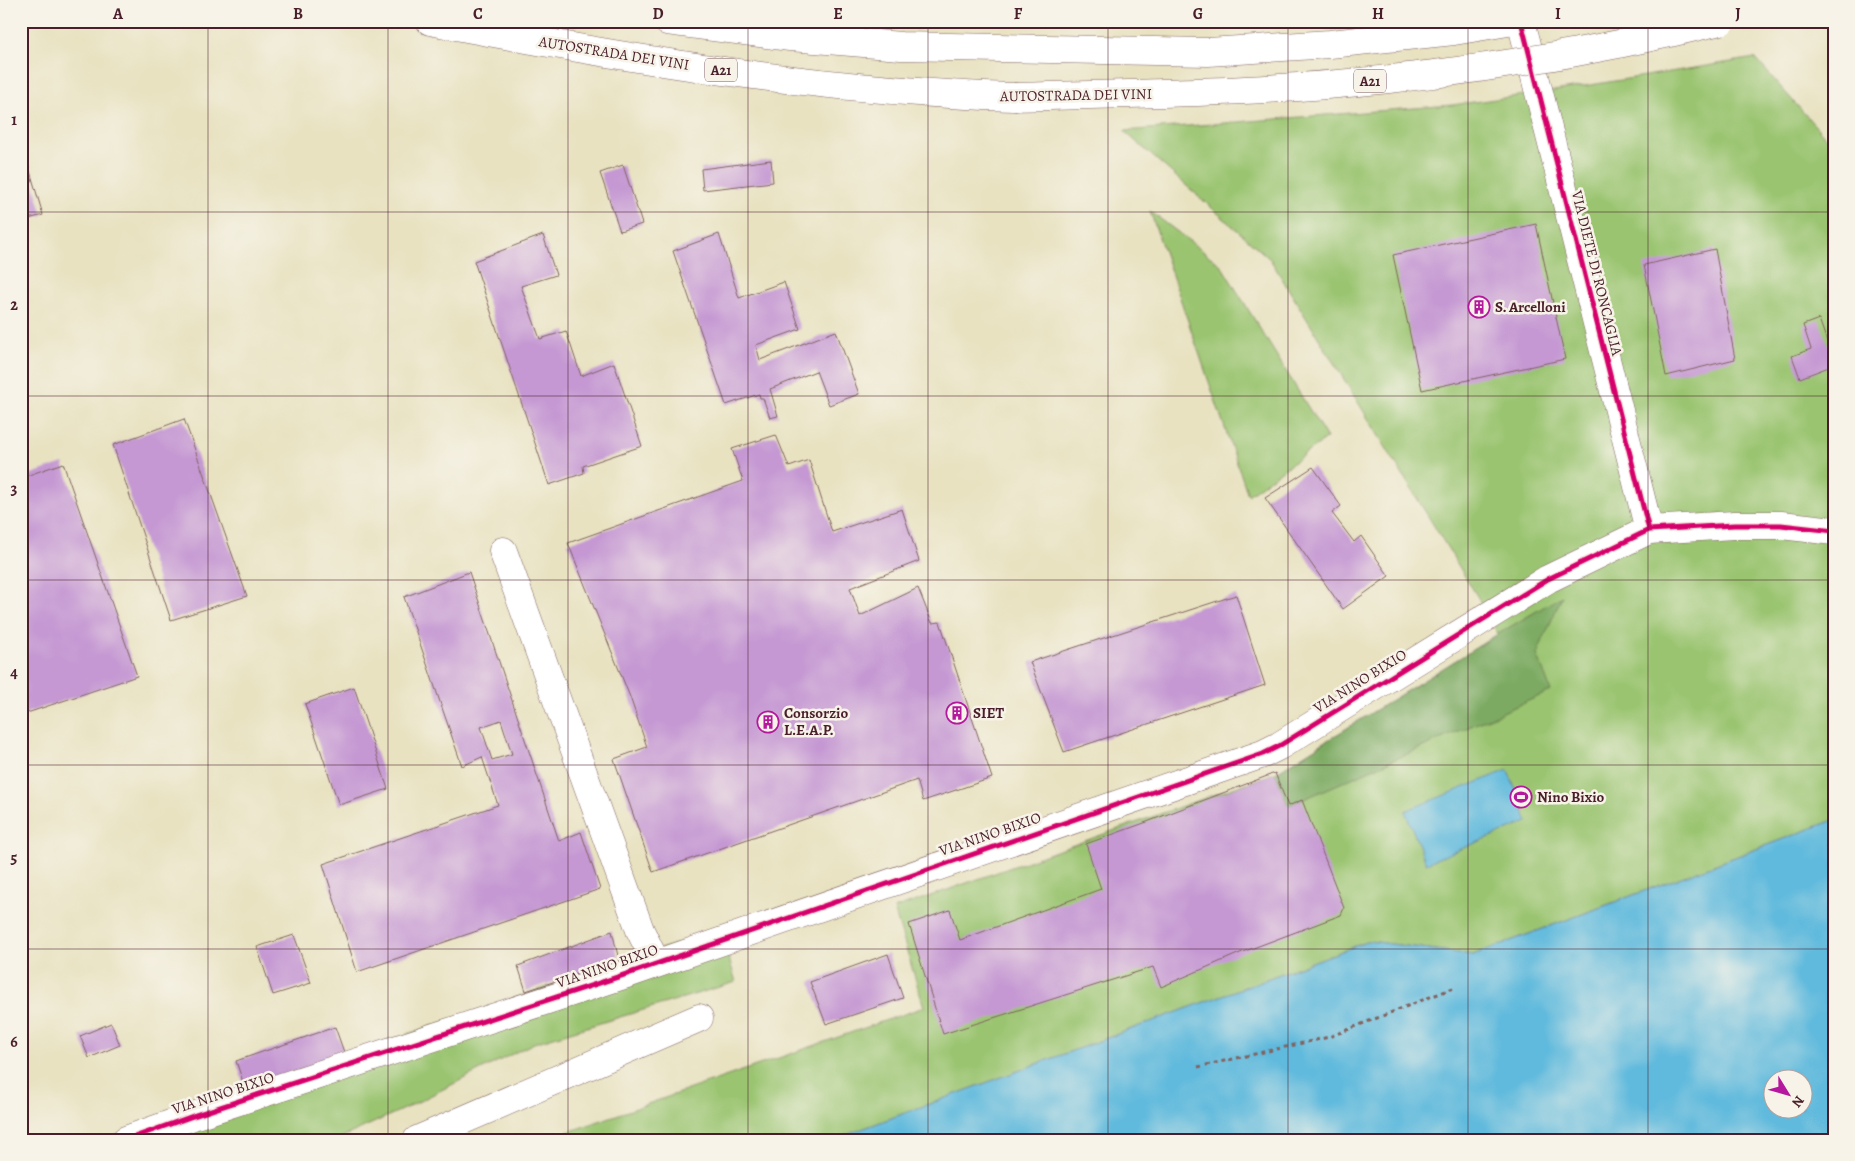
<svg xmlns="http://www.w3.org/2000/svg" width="1855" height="1161" viewBox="0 0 1855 1161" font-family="Alegreya,serif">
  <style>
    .green { fill: #9ac470; stroke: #72724e }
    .forest { fill: #7baa62; stroke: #626446 }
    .water { fill: #60badd; stroke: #556c84; fill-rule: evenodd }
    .building { fill: #c598d3; fill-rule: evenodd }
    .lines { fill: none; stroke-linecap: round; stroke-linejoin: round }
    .minor-casing { stroke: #816360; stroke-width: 29 }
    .highway-casing { stroke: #816360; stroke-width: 29 }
    .path { stroke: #816360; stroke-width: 3; stroke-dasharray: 4 4; stroke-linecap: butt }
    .minor { stroke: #fff; stroke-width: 28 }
    .highway { stroke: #fff; stroke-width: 28 }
    .rail { stroke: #4a1f2b; stroke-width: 4; stroke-dasharray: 8 4; stroke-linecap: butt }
    .highway-bridge-casing { stroke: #816360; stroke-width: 29; stroke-linecap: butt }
    .highway-bridge { stroke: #fff; stroke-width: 28 }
    .cycleway-casing { stroke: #f7f3e8; stroke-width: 8 }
    .cycleway { stroke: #d6006c; stroke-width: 5 }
    .grid { fill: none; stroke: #4a1f2b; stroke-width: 1; stroke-opacity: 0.55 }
    .labels { text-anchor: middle; stroke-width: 5; stroke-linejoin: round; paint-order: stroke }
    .shield { fill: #f7f3e8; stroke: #7e5f64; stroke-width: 1 }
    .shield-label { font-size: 14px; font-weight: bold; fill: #4a1f2b }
    .street-label { font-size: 15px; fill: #4a1f2b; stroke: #f7f3e8 }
    .poi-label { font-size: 15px; font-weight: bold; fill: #4a1f2b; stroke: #f7f3e8; text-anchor: start }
    .neatline { fill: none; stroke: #4a1f2b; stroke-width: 2 }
    .grid-label { font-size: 16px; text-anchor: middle; font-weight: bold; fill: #4a1f2b }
  </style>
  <rect width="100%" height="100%" fill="#f7f3e8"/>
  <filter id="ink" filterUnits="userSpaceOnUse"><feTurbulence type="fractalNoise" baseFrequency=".02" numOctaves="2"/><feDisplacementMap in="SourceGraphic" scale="10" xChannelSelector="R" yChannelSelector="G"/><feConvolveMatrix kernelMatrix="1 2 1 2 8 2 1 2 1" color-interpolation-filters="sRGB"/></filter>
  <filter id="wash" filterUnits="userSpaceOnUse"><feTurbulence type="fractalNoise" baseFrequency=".0096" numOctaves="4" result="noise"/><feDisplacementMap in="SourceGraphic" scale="20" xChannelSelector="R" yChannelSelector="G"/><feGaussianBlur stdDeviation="1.12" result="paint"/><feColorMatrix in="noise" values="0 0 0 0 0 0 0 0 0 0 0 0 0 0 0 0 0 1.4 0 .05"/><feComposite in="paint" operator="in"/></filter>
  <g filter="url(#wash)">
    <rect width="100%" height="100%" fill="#e8e2c1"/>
    <g class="green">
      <path d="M1755 58 1834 147V820L1473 955 1369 941 832 1140H545L924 1007 894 909 1275 773 1498 634 1482 604 1270 259 1124 131 1452 105 1554 91Z"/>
      <path d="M1150 211 1221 265 1327 438 1248 495Z"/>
      <path d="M720 929 736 982 534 1043 408 1107 336 1140H104L238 1091Z"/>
    </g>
    <path class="forest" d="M1562 596 1537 654 1551 691 1288 806 1275 773 1498 634Z"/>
    <g class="water">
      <path d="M1508 770 1528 822 1426 863 1405 811Z"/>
      <path d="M1834 820V1140H832L1369 941 1473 955ZM1772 1078H1802V1108H1772Z"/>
    </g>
    <g id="blocks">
      <g class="building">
        <path d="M771 160 773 182 703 190 701 169Z"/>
        <path d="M27 161 43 215 21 221V163Z"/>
        <path d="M623 165 642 224 620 231 600 173Z"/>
        <path d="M1536 224 1565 359 1422 390 1393 255Z"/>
        <path d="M719 234 739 298 784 282 800 329 756 345 760 360 836 331 859 394 829 405 816 371 770 389 778 416 770 418 763 398H760L759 394 726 405 673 251Z"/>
        <path d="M543 235 556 275 521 286 540 339 566 331 581 376 614 363 642 446 583 466 584 473 549 485 474 261Z"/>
        <path d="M1715 249 1735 359 1666 376 1644 265Z"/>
        <path d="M1819 319 1834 361V365L1800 378 1792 356 1811 349 1803 325Z"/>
        <path d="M184 419 247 596 171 620 113 445Z"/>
        <path d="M776 435 789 467 809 460 832 532 902 509 919 561 850 588 860 616 918 588 932 623 940 622 992 778 923 801 917 780 653 872 614 759 647 747 630 697 568 543 743 481 732 449Z"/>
        <path d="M63 463 137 676 21 715V473L23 477Z"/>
        <path d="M1313 467 1341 506 1332 513 1354 542 1361 536 1389 576 1343 609 1265 498Z"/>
        <path d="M469 572 559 841 581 832 600 889 357 972 323 864 498 805 482 757 462 766 404 597ZM501 720 512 754 492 760 481 727Z"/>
        <path d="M1236 595 1265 685 1064 752 1030 662Z"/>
        <path d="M354 687 388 789 339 805 305 704Z"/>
        <path d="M1275 773 1288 806 1302 800 1344 908 1341 915 1240 953 1161 987 1153 967 943 1034 909 924 950 910 960 940 1101 889 1086 844 1147 822Z"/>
        <path d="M612 931 619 960 526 991 518 966Z"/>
        <path d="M294 935 311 983 273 995 257 947Z"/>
        <path d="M888 954 903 998 826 1024 810 982Z"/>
        <path d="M111 1023 120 1045 89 1058 80 1036Z"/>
        <path d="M335 1027 345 1055 245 1088 236 1061Z"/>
      </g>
    </g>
  </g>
  <g filter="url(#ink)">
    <use href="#blocks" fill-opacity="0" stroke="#816360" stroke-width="1"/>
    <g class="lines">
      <g class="minor-casing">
        <g id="minor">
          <path d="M1521 21 1649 530"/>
          <path d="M503 551 640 930 656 963"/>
          <path d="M126 1140 193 1116 633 972 1263 754 1279 746 1548 579 1649 530 1734 525H1781L1834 531"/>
          <path d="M417 1140 699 1018"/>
        </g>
      </g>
      <g class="highway-casing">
        <g id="highway">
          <path d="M430 21C623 58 818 91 1014 97"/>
          <path d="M667 21 790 37 901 46 1208 52 1330 44 1454 31 1514 21"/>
        </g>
      </g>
      <path class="path" d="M1198 1067 1329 1037 1453 988"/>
      <use href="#minor" class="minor"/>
      <use href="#highway" class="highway"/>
      <path class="rail" d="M1820 21 1834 35"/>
      <g class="highway-bridge-casing">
        <path id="highway-bridge" d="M1014 97C1122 94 1231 93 1338 84 1467 73 1596 52 1721 21"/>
      </g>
      <use href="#highway-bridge" class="highway-bridge"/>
      <g class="cycleway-casing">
        <g id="cycleway">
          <path d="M1521 21 1649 530"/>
          <path d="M126 1140 193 1116 633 972 1263 754 1279 746 1548 579 1649 530 1734 525H1781L1834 531"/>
        </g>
      </g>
      <use href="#cycleway" class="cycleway"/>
    </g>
  </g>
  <path class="grid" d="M208 21V1140M388 21V1140M568 21V1140M748 21V1140M928 21V1140M1108 21V1140M1288 21V1140M1468 21V1140M1648 21V1140M21 212H1834M21 396H1834M21 580H1834M21 765H1834M21 949H1834"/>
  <defs>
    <g id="building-ring" transform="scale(1.125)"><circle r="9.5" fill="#f7f3e8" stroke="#b5179e" stroke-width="1.5"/><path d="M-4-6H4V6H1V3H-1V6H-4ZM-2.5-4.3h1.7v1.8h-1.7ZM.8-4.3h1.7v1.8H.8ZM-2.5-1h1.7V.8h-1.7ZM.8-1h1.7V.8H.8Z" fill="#b5179e"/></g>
    <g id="stadium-ring" transform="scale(1.125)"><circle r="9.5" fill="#f7f3e8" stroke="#b5179e" stroke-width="1.5"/><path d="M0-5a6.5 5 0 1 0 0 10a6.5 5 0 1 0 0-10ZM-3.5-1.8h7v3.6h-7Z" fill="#b5179e"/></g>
  </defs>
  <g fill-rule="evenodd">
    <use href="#building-ring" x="1479" y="307"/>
    <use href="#building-ring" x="957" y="713"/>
    <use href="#building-ring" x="768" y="722"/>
    <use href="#stadium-ring" x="1521" y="797"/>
  </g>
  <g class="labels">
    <g class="shield">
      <rect x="705" y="58.5" width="32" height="23" rx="4"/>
      <rect x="1354" y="69.5" width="32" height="23" rx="4"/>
    </g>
    <g class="shield-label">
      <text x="721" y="75">A21</text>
      <text x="1370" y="86">A21</text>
    </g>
    <g class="street-label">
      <text transform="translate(614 53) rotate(9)" y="5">AUTOSTRADA DEI VINI</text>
      <text transform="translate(1076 95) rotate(-1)" y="5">AUTOSTRADA DEI VINI</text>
      <text transform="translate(1597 273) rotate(76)" y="5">VIA DIETE DI RONCAGLIA</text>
      <text transform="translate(1360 681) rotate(-32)" y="5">VIA NINO BIXIO</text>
      <text transform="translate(990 834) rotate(-19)" y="5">VIA NINO BIXIO</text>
      <text transform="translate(607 966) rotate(-19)" y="5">VIA NINO BIXIO</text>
      <text transform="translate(223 1093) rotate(-18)" y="5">VIA NINO BIXIO</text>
    </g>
    <g class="poi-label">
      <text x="1495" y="312">S. Arcelloni</text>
      <text x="784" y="718">Consorzio<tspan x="784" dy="17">L.E.A.P.</tspan></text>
      <text x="973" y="718">SIET</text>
      <text x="1537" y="802">Nino Bixio</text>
    </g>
  </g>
  <rect width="1855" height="1161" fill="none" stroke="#f7f3e8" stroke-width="55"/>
  <g transform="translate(1788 1094) rotate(127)"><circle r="24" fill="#f7f3e8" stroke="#b29e9c"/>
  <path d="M0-4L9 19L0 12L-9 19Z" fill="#b5179e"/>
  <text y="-8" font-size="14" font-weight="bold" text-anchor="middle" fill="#4a1f2b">N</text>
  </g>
  <rect x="28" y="28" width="1800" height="1106" class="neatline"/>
  <g class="grid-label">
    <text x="118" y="19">A</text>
    <text x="298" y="19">B</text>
    <text x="478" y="19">C</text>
    <text x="658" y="19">D</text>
    <text x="838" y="19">E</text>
    <text x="1018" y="19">F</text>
    <text x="1198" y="19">G</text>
    <text x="1378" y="19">H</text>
    <text x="1558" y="19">I</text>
    <text x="1738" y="19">J</text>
    <text x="14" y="125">1</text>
    <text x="14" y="310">2</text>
    <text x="14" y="494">3</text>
    <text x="14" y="678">4</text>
    <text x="14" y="863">5</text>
    <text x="14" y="1047">6</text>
  </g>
</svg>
